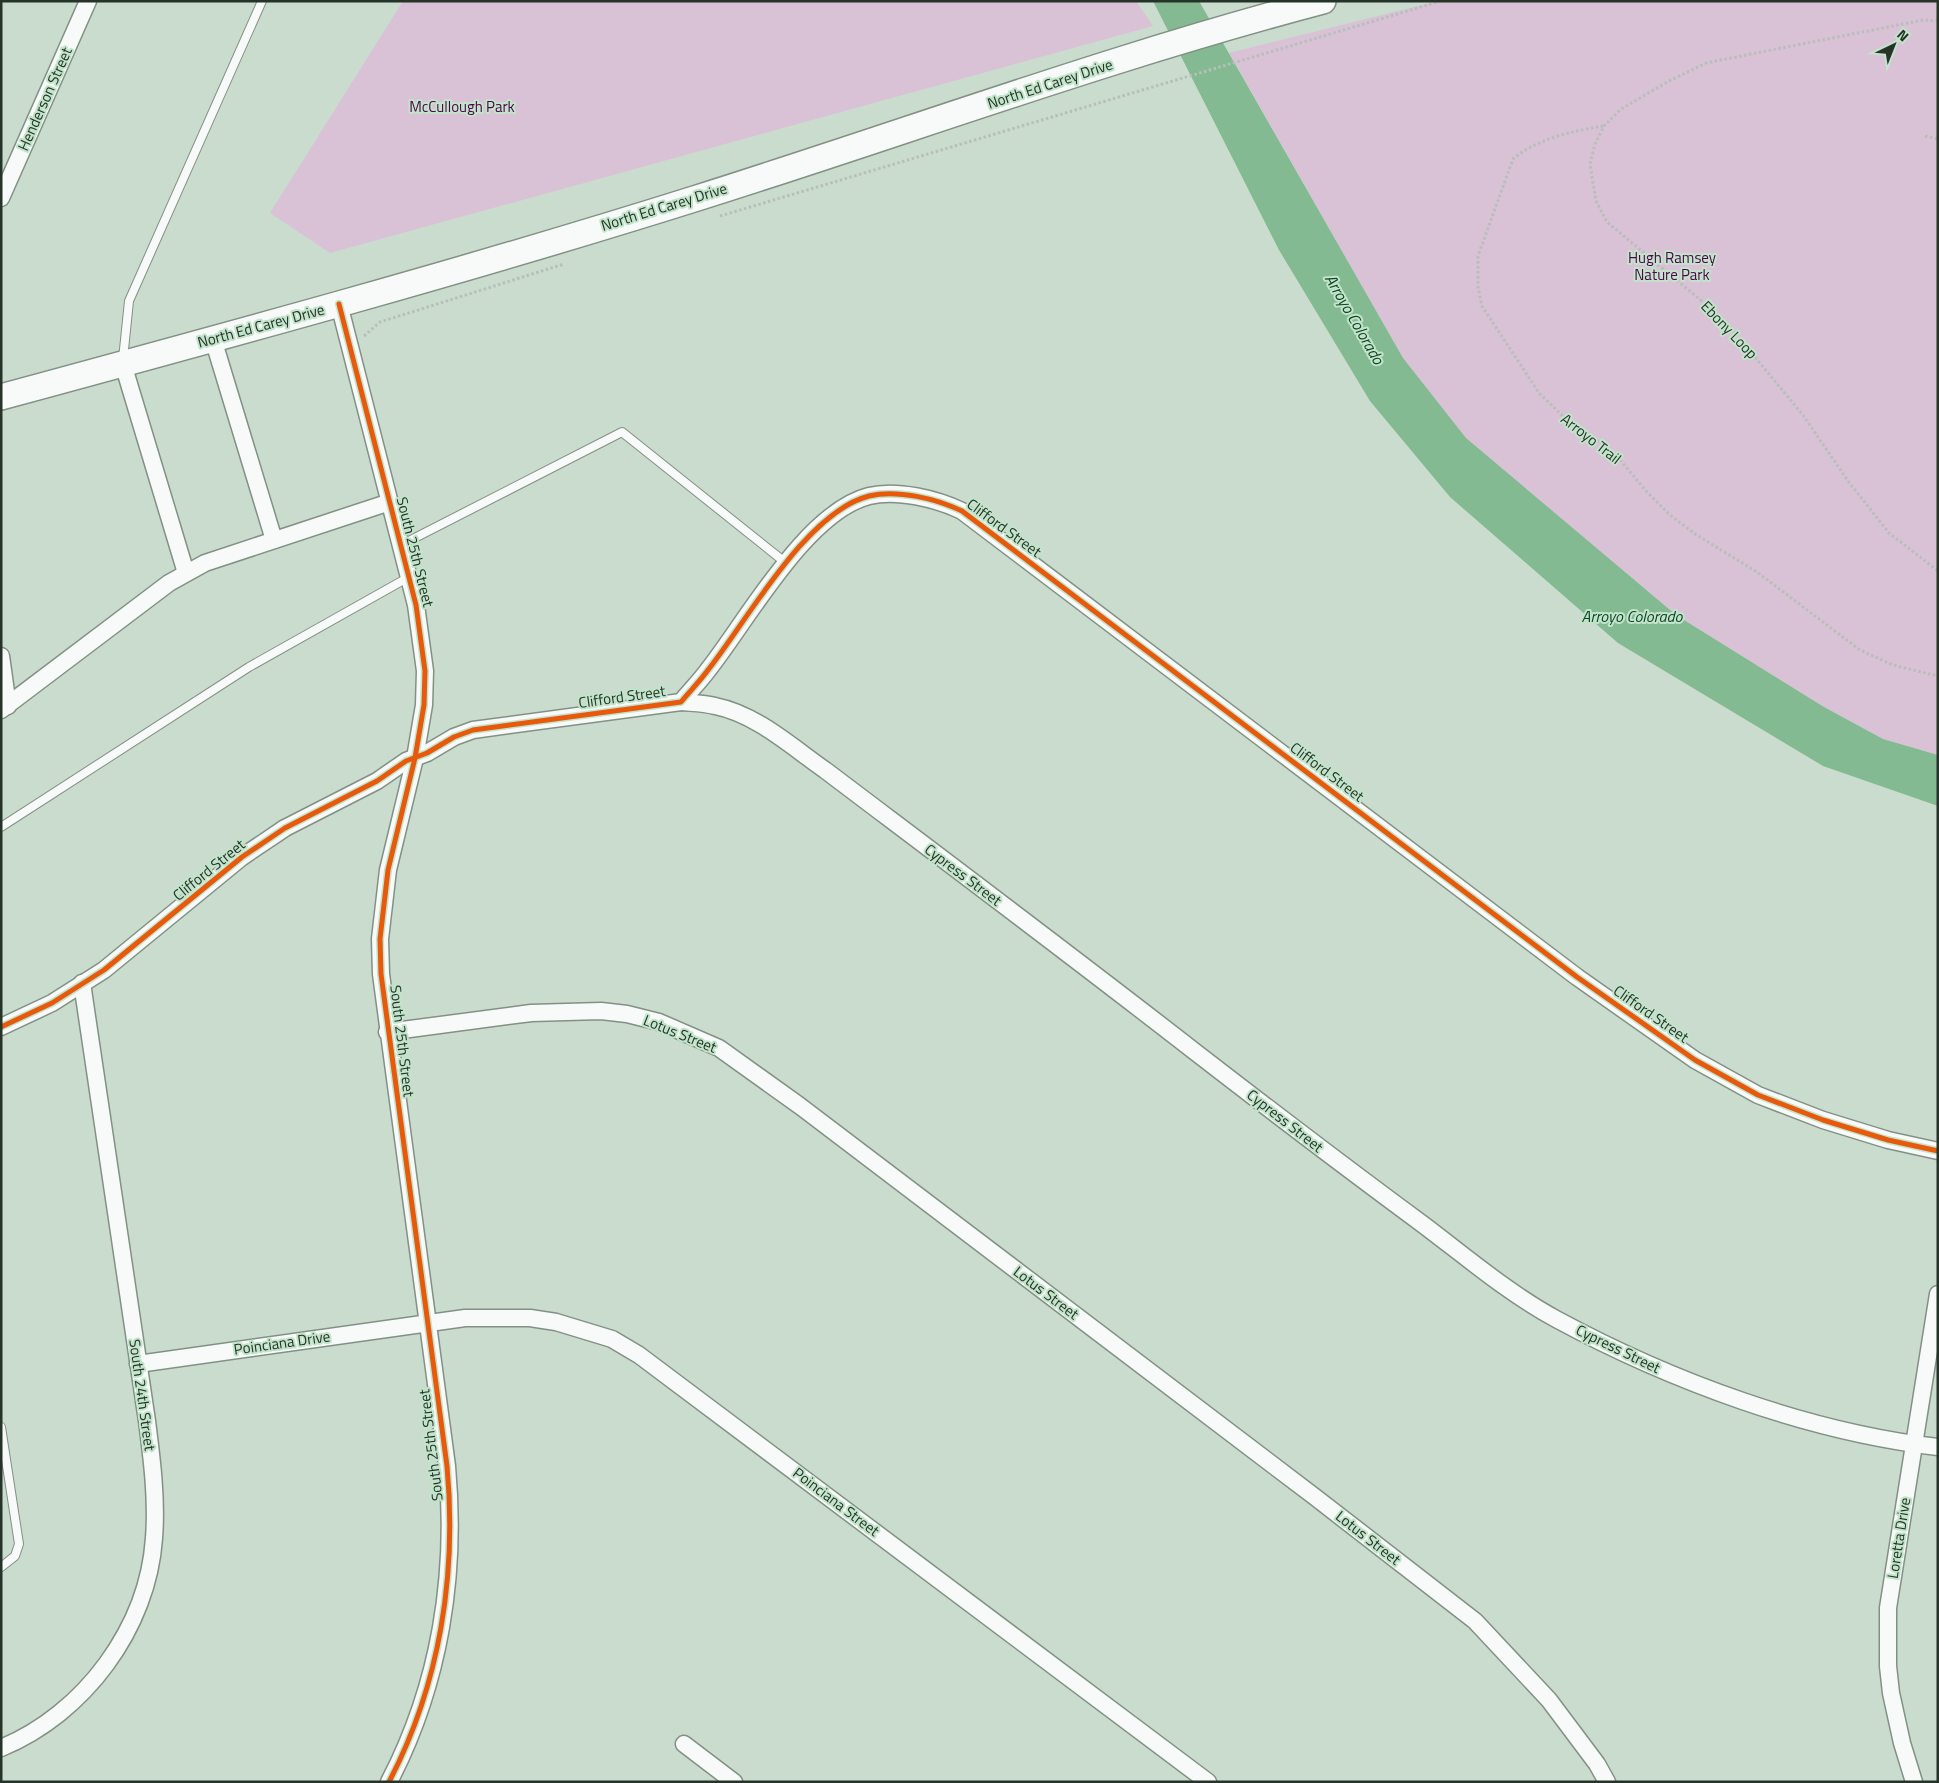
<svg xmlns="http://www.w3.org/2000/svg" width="1939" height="1783" viewBox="0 0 1939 1783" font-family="'Titillium Web',sans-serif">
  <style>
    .green { fill: #d9c1d6 }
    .water { fill: #83ba92 }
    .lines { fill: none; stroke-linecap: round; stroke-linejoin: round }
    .lane-casing { stroke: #829085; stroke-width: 10 }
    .street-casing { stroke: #829085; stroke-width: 19 }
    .primary-casing { stroke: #829085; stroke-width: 28 }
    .path { stroke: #b8bfba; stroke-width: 3; stroke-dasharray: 2.5 2.5; stroke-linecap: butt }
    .lane { stroke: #f7faf8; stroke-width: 8 }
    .street { stroke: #f7faf8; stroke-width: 16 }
    .primary { stroke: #f7faf8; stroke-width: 25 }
    .cycleway-casing { stroke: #c2e4ca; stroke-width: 8 }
    .cycleway { stroke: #e8590c; stroke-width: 5 }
    .labels { text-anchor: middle; stroke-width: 4; stroke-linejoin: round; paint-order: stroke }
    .street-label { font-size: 15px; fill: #263329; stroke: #c2e4ca }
    .park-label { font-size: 15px; fill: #51034b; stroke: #c2e4ca }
    .water-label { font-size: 16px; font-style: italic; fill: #0f4524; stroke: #c2e4ca }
  </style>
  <rect width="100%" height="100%" fill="#cadcce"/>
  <g class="green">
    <path d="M403 1H1136L1153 26 330 253 270 213Z"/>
    <path d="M1438 1H1938V755L1883 739 1824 707 1676 615 1466 438 1403 358 1229 53Z"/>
  </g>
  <path class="water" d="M1153 1H1199L1403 358 1466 438 1676 615 1824 707 1883 739 1938 755V806L1823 766 1618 643 1450 497 1370 401 1279 250Z"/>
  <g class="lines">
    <g class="lane-casing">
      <g id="lane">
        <path d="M123 359 129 301 262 1"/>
        <path d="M401 545 622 432 786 563"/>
        <path d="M1 827 249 667 409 577"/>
        <path d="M1 1427 19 1544 15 1556 1 1567"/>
      </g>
    </g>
    <g class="street-casing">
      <g id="street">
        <path d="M1 198 88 1"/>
        <path d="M339 304 416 605 425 671 424 705 415 758 388 870 380 939 381 974 447 1466C457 1575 440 1684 389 1782"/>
        <path d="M213 339 274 540"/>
        <path d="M123 364 186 573"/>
        <path d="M1 656 8 706"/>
        <path d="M681 702C692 703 704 703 715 706 756 714 792 747 825 770 948 863 1072 956 1194 1051 1269 1109 1345 1167 1421 1223 1465 1256 1508 1293 1556 1319 1671 1381 1808 1432 1938 1447"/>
        <path d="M1 710 169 583 205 563 390 502"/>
        <path d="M1 1027 52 1003 104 970 242 857 285 828 377 781 406 761 427 753 454 737 473 730 681 702C690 691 700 681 708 670 747 621 806 512 869 496 897 489 937 499 962 511L1577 977 1695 1060 1758 1095 1823 1120 1888 1140 1938 1151"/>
        <path d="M387 1032 531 1013 601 1011 627 1014 659 1022 719 1048 800 1106 1315 1497 1475 1621 1549 1700 1597 1764 1607 1782"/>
        <path d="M138 1364 465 1318H530L556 1322 612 1339 639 1355 1208 1782"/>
        <path d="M684 1744 734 1782"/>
        <path d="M1 1748C84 1714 148 1628 154 1538 157 1499 152 1460 147 1421L82 983"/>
        <path d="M1914 1782 1902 1743 1891 1693 1888 1666V1608L1938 1294"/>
      </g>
    </g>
    <g class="primary-casing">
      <path id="primary" d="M1 397C233 334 465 271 694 199 904 133 1110 57 1323 1"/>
    </g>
    <g class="path">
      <path d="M1938 21 1923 20 1706 63 1669 81 1621 109 1604 126 1595 144 1590 164 1596 201 1607 222 1709 307 1729 326 1803 415 1848 481 1889 533 1938 571"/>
      <path d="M1603 126C1573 131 1536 139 1513 159L1478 256V287L1482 306 1539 393 1573 426 1597 441 1621 461 1647 492 1670 515 1695 534 1757 572 1860 650 1893 665 1938 676"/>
      <path d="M1925 136 1938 139"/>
      <path d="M720 216 1441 1"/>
      <path d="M364 336 380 322 564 264"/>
    </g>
    <use href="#lane" class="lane"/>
    <use href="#street" class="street"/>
    <use href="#primary" class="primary"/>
    <g class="cycleway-casing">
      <g id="cycleway">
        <path d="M339 304 416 605 425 671 424 705 415 758 388 870 380 939 381 974 447 1466C457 1575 440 1684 389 1782"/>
        <path d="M1 1027 52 1003 104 970 242 857 285 828 377 781 406 761 427 753 454 737 473 730 681 702C690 691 700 681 708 670 747 621 806 512 869 496 897 489 937 499 962 511L1577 977 1695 1060 1758 1095 1823 1120 1888 1140 1938 1151"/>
      </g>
    </g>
    <use href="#cycleway" class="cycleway"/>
  </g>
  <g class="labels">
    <g class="street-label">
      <text transform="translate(1050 84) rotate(-18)" y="5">North Ed Carey Drive</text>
      <text transform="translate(45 99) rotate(-66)" y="5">Henderson Street</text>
      <text transform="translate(664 207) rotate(-17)" y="5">North Ed Carey Drive</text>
      <text transform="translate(261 326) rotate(-15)" y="5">North Ed Carey Drive</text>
      <text transform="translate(1729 330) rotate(46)" y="5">Ebony Loop</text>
      <text transform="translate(1591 439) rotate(38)" y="5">Arroyo Trail</text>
      <text transform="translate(1004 528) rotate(36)" y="5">Clifford Street</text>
      <text transform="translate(415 552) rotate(76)" y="5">South 25th Street</text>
      <text transform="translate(622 697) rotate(-8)" y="5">Clifford Street</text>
      <text transform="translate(1327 772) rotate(37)" y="5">Clifford Street</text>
      <text transform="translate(209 870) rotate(-39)" y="5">Clifford Street</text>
      <text transform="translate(963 875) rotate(37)" y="5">Cypress Street</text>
      <text transform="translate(1651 1014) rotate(35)" y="5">Clifford Street</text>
      <text transform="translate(680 1034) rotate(22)" y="5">Lotus Street</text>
      <text transform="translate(402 1041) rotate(83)" y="5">South 25th Street</text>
      <text transform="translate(1285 1121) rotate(38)" y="5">Cypress Street</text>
      <text transform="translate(1046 1293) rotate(37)" y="5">Lotus Street</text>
      <text transform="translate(282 1343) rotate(-8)" y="5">Poinciana Drive</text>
      <text transform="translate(1618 1349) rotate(26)" y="5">Cypress Street</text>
      <text transform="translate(142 1395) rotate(82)" y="5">South 24th Street</text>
      <text transform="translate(431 1445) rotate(-97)" y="5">South 25th Street</text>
      <text transform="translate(836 1502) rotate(37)" y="5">Poinciana Street</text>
      <text transform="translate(1368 1538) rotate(38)" y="5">Lotus Street</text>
      <text transform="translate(1899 1538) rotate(-81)" y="5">Loretta Drive</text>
    </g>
    <g class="park-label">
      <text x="462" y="112">McCullough Park</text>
      <text x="1672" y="263">Hugh Ramsey<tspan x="1672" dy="17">Nature Park</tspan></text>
    </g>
    <g class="water-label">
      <text transform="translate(1355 319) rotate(60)" y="6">Arroyo Colorado</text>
      <text x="1632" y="622">Arroyo Colorado</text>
    </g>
  </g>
  <rect width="1939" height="1783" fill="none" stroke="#263329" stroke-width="5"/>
  <g transform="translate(1894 45) rotate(43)" stroke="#c2e4ca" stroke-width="4" paint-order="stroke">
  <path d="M0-4L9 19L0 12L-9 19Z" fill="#263329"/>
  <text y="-8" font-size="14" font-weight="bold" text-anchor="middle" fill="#263329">N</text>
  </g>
</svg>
